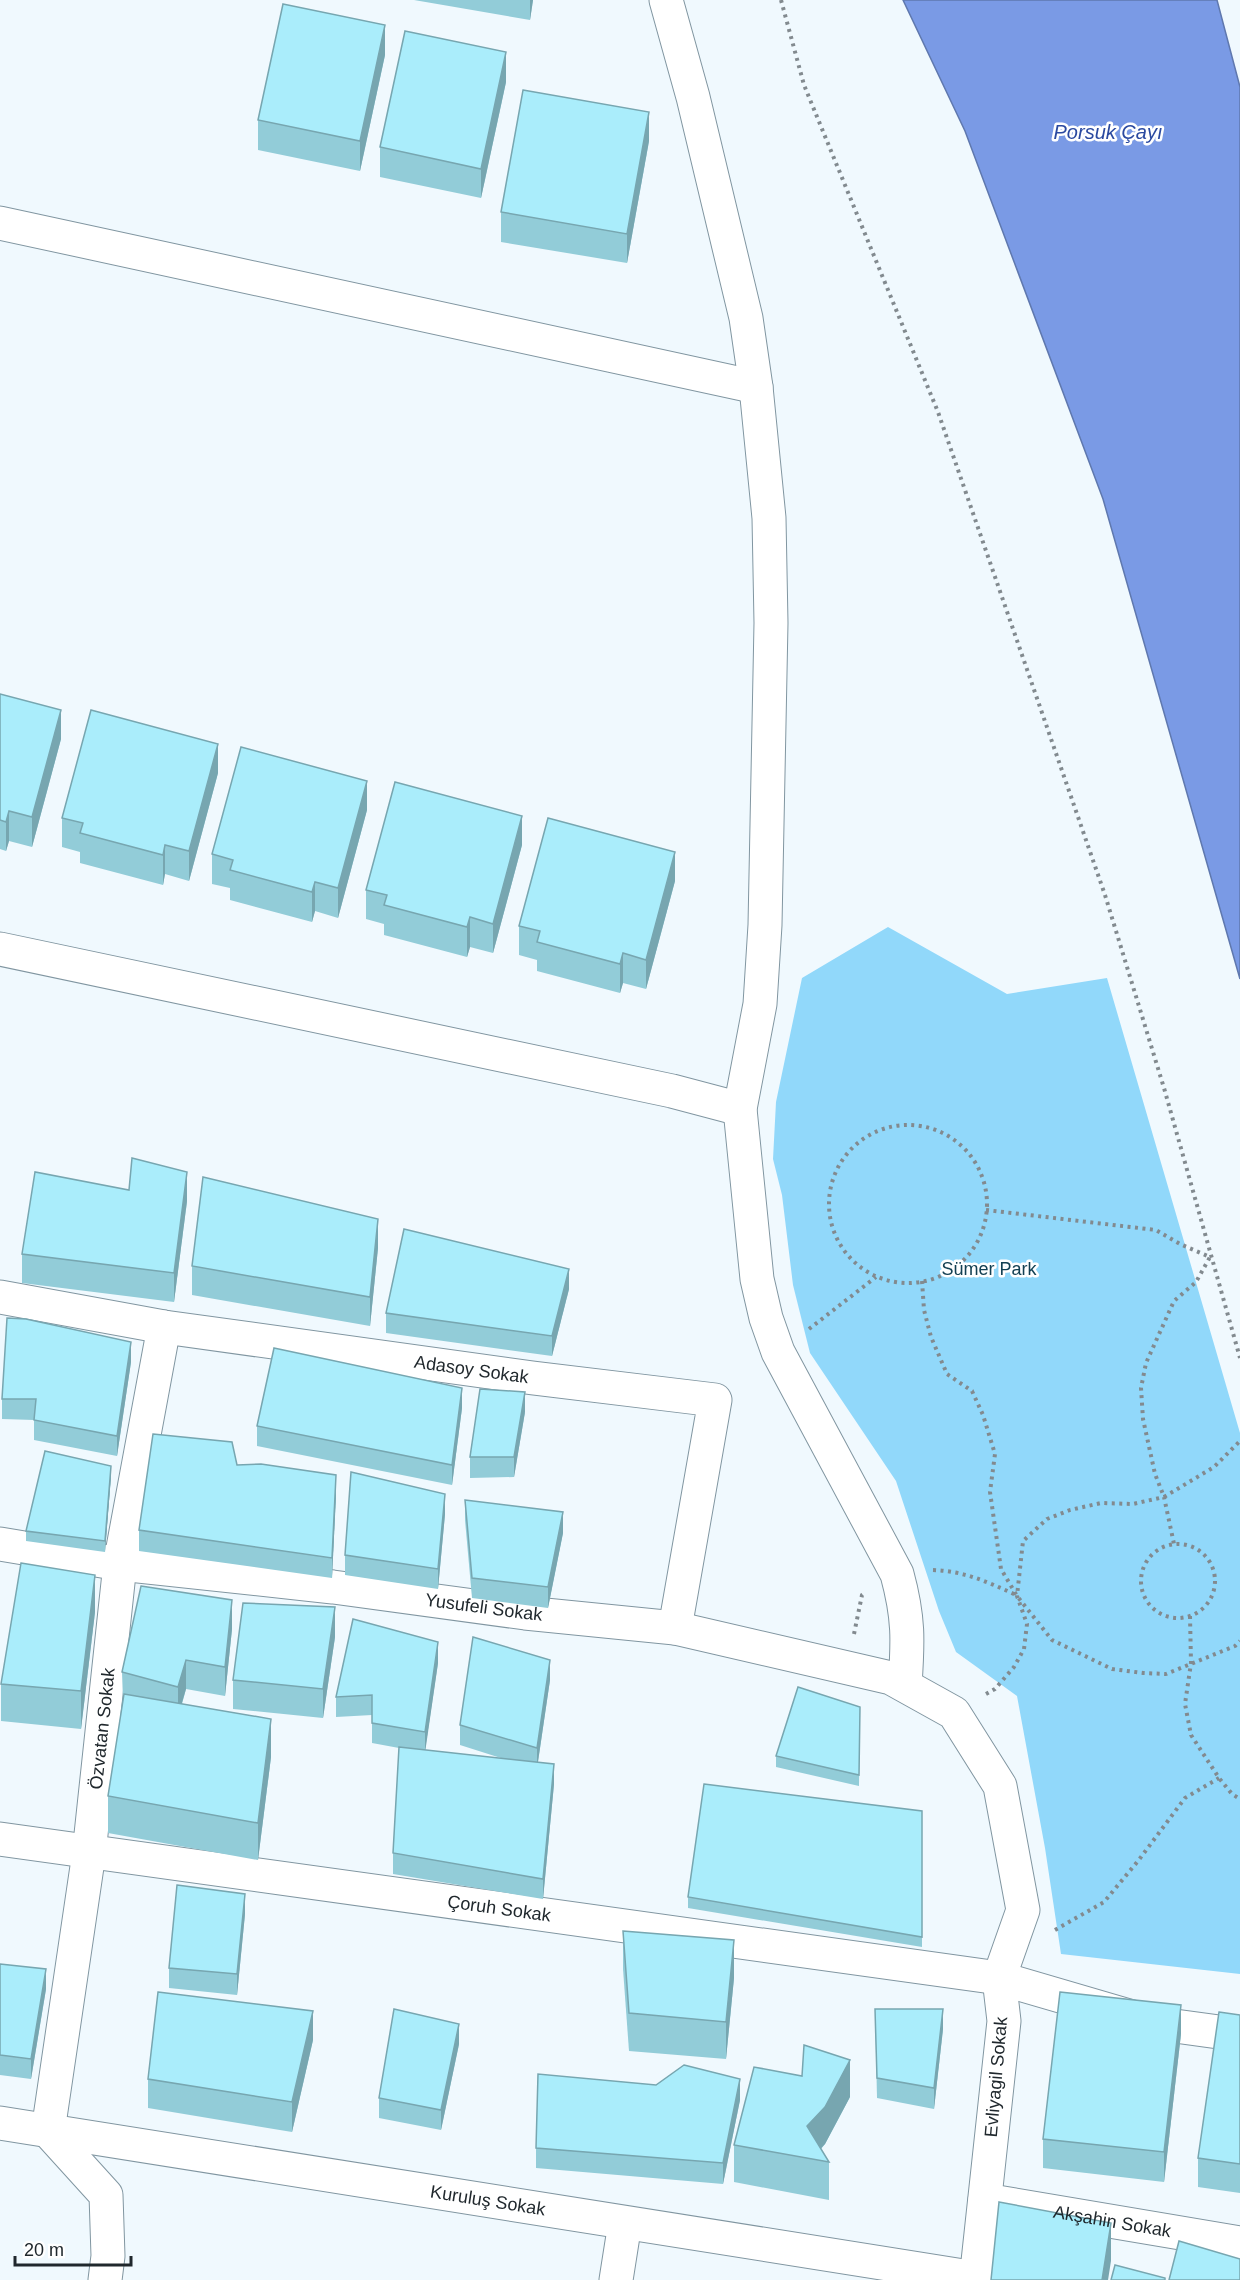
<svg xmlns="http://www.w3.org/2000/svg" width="1240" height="2280" viewBox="0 0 1240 2280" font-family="Helvetica,sans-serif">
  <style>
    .green { fill: #91d8fa }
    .water { fill: #7a9ae5; stroke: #5f78ae; stroke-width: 1.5 }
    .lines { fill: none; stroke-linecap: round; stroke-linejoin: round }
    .street-casing { stroke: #8196a1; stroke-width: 35 }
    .path { stroke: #828a8f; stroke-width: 4; stroke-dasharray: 3 4.5; stroke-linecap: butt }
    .street { stroke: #fff; stroke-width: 33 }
    .wall { fill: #92ccd8 }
    .shaded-wall { fill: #77a6b0 }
    .building { fill: #aaedfb; stroke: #77a6b0; stroke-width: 1.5 }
    .labels { text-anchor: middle; stroke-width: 5; stroke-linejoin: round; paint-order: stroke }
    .park-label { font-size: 18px; fill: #134053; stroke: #fff }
    .street-label { font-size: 18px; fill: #20282d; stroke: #fff }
    .water-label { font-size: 20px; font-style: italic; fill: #2a49a0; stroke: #fff }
  </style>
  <rect width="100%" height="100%" fill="#f0f9fe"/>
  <path class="green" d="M888 927 1007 994 1107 978 1240 1433V1974L1061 1954 1045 1848 1017 1696 956 1652 939 1611 896 1481 810 1353 793 1285 782 1195 773 1159 776 1102 802 978Z"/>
  <path class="water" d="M903 0H1217L1240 87V979L1103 499 965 131Z"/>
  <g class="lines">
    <g class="street-casing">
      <g id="street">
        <path d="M666 0 693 97 746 318 756 387 769 518 771 623 765 925 760 1004 740 1109 757 1279 766 1318 778 1352 897 1574C909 1618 908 1641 905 1685"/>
        <path d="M0 223 756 387"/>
        <path d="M0 949 672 1091 740 1109"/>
        <path id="s1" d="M0 1297 164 1327 533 1378 715 1400 675 1628"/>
        <path id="s2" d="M0 1544 120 1564 333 1587 525 1613 675 1628 891 1678 954 1713 1000 1786 1023 1910 999 1978 1004 2021 976 2280"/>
        <path id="s3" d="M0 1839 999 1978 1153 2023 1240 2035"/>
        <path id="s4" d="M0 2123 976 2278"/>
        <path id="s5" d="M48 2131 89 1853 120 1564 164 1327"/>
        <path d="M48 2131 106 2195 108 2256 105 2280"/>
        <path id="s6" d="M985 2200 1240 2243"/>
        <path d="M616 2280 625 2223"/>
      </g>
    </g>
    <g class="path">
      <path d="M781 0 804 85 938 412 1105 895 1164 1088 1240 1358"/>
      <circle cx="908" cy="1204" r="79"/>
      <path d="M986 1210 1156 1230 1180 1244 1210 1257 1196 1282 1174 1301 1146 1363 1141 1388 1143 1419 1155 1474 1164 1497 1214 1467 1240 1441"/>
      <path d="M922 1281 924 1310 931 1337 947 1374 972 1391 983 1415 995 1454 990 1492 1001 1569 1017 1596 1052 1640 1112 1669 1143 1673 1166 1674 1235 1646 1240 1641"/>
      <path d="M809 1329 876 1277"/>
      <circle cx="1178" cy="1581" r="37"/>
      <path d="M933 1570C964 1571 988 1582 1016 1595"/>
      <path d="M1190 1616 1191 1663 1185 1704 1191 1735 1219 1778 1232 1794 1240 1799"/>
      <path d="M854 1634 862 1595 865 1593"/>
      <path d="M986 1694 995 1689 1014 1667 1024 1649 1027 1624 1017 1596 1023 1541 1047 1519 1070 1510 1101 1503 1133 1504 1164 1497 1174 1544"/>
      <path d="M1055 1930 1104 1902 1138 1861 1185 1798 1219 1778"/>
    </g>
    <use href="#street" class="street"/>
  </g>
  <g class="wall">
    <path d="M414 0H533L530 20Z"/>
    <path d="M385 55 360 171 258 150V120Z"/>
    <path d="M506 82 481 198 380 177V147Z"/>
    <path d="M649 141 627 263 501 242V212Z"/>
    <path d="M0 694 61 739 32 847 9 841 6 851 0 849Z"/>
    <path d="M218 773 189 881 165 874 163 885 80 863V852L62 847V818Z"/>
    <path d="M367 810 338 918 315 911 312 922 230 900V888L212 884V854Z"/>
    <path d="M522 845 493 953 470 947 467 957 384 935V924L366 919V890Z"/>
    <path d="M675 881 646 989 623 983 620 993 537 971V960L519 955V926Z"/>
    <path d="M187 1201 174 1302 22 1283V1254Z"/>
    <path d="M378 1248 370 1326 192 1295V1266Z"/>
    <path d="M569 1289 552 1356 386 1333V1313Z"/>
    <path d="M131 1362 117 1456 34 1440V1420L2 1419V1399Z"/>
    <path d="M462 1408 452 1485 257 1446V1426Z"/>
    <path d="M525 1412 514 1477 470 1478V1457Z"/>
    <path d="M237 1465 336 1495 332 1578 139 1551V1530Z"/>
    <path d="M111 1476 105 1552 26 1541V1531Z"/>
    <path d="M465 1500 563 1533 548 1608 472 1598 465 1520Z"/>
    <path d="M445 1514 438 1589 345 1575V1555Z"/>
    <path d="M95 1612 81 1729 1 1721V1684Z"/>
    <path d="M232 1629 225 1696 186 1689 182 1704 271 1757 258 1860 108 1833V1796L123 1701 122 1672Z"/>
    <path d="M335 1637 323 1718 233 1709V1680Z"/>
    <path d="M438 1663 425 1750 504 1759 460 1745V1725L550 1680 538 1762 554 1784 543 1899 393 1874V1853L399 1748 372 1743V1715L336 1717V1697Z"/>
    <path d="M860 1707 859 1786 776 1767V1756Z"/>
    <path d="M922 1811V1947L688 1908V1897Z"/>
    <path d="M245 1914 237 1995 169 1988V1968Z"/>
    <path d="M623 1931 734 1978 726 2059 629 2051 623 1969Z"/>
    <path d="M0 1964 46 1989 31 2079 0 2075Z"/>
    <path d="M875 2009 943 2029 934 2109 877 2098Z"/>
    <path d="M1240 2015V2193L1198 2187V2158Z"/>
    <path d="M1181 2034 1164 2182 1043 2168V2139Z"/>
    <path d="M313 2040 292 2132 148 2108V2079Z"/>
    <path d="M459 2044 441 2130 379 2118V2098Z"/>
    <path d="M850 2097 825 2144 821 2149 829 2162V2200L734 2182V2145Z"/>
    <path d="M740 2100 723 2184 536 2168V2148Z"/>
  </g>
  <g class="shaded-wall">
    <path d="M530 0H533L530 20Z"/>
    <path d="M385 25V55L360 171V141Z"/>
    <path d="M506 52V82L481 198V169Z"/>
    <path d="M649 112V141L627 263V234Z"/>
    <path d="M61 710V739L32 847V817Z"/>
    <path d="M218 744V773L189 881V851Z"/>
    <path d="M367 781V810L338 918V888Z"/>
    <path d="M9 811V841L6 851V822Z"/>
    <path d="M522 816V845L493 953V924Z"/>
    <path d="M165 845V874L163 885V855Z"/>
    <path d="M675 852V881L646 989V960Z"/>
    <path d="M315 882V911L312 922V892Z"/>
    <path d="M470 917V947L467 957V927Z"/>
    <path d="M623 953V983L620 993V964Z"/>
    <path d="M187 1172V1201L174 1302V1273Z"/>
    <path d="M378 1219V1248L370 1326V1297Z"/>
    <path d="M569 1269V1289L552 1356V1336Z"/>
    <path d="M131 1342V1362L117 1456V1436Z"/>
    <path d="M462 1388V1408L452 1485V1465Z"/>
    <path d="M525 1392V1412L514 1477V1457Z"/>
    <path d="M111 1466V1476L105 1552V1541Z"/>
    <path d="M336 1475V1495L332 1578V1558Z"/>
    <path d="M445 1494V1514L438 1589V1569Z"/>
    <path d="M563 1512V1533L548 1608V1587Z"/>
    <path d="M95 1575V1612L81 1729V1691Z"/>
    <path d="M232 1600V1629L225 1696V1667Z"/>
    <path d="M335 1607V1637L323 1718V1689Z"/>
    <path d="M438 1642V1663L425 1753V1732Z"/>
    <path d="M186 1660V1689L178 1716V1687Z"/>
    <path d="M550 1660V1680L537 1768V1748Z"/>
    <path d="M271 1719V1757L258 1860V1823Z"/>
    <path d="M554 1764V1784L543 1899V1879Z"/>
    <path d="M245 1894V1914L237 1995V1974Z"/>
    <path d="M734 1940V1978L726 2059V2022Z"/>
    <path d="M46 1969V1989L31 2079V2059Z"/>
    <path d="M1181 2005V2034L1164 2182V2152Z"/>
    <path d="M943 2009V2029L934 2109V2088Z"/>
    <path d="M313 2011V2040L292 2132V2102Z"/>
    <path d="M459 2024V2044L441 2130V2110Z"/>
    <path d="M850 2060V2097L825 2144 811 2159 807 2126Z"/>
    <path d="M740 2079V2100L723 2184V2163Z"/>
    <path d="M1111 2223V2261L1108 2280H1102Z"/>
  </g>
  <g class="building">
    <path d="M283 4 385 25 360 141 258 120Z"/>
    <path d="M405 31 506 52 481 169 380 147Z"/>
    <path d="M523 90 649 112 627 234 501 212Z"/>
    <path d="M0 694 61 710 32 817 9 811 6 822 0 820Z"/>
    <path d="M91 710 218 744 189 851 165 845 163 855 80 833 83 823 62 818Z"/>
    <path d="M241 747 367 781 338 888 315 882 312 892 230 870 233 860 212 854Z"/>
    <path d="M395 782 522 816 493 924 470 917 467 927 384 905 387 895 366 890Z"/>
    <path d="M548 818 675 852 646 960 623 953 620 964 537 942 540 931 519 926Z"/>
    <path d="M132 1158 187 1172 174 1273 22 1254 35 1172 129 1190Z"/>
    <path d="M203 1177 378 1219 370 1297 192 1266Z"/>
    <path d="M404 1229 569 1269 552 1336 386 1313Z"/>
    <path d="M7 1318 26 1319 131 1342 117 1436 34 1420 36 1399H2Z"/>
    <path d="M274 1348 462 1388 452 1465 257 1426Z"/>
    <path d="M480 1389 525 1392 514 1457H470Z"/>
    <path d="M153 1434 232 1442 237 1465 261 1464 336 1475 332 1558 139 1530Z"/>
    <path d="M45 1451 111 1466 105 1541 26 1531Z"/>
    <path d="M351 1472 445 1494 438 1569 345 1555Z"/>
    <path d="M465 1500 563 1512 548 1587 472 1578Z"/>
    <path d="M21 1563 95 1575 81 1691 1 1684Z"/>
    <path d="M141 1586 232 1600 225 1667 186 1660 178 1687 122 1672Z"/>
    <path d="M243 1603 335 1607 323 1689 233 1680Z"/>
    <path d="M353 1619 438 1642 425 1732 372 1723V1695L336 1697Z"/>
    <path d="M473 1637 550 1660 537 1748 460 1725Z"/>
    <path d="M798 1687 860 1707 859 1775 776 1756Z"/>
    <path d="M124 1694 271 1719 258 1823 108 1796Z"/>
    <path d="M399 1747 554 1764 543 1879 393 1853Z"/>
    <path d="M704 1784 922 1811V1937L688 1897Z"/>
    <path d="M177 1885 245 1894 237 1974 169 1968Z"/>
    <path d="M623 1931 734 1940 726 2022 629 2013Z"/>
    <path d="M0 1964 46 1969 31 2059 0 2055Z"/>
    <path d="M158 1992 313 2011 292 2102 148 2079Z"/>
    <path d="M1060 1992 1181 2005 1164 2152 1043 2139Z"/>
    <path d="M394 2009 459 2024 441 2110 379 2098Z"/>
    <path d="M875 2009H943L934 2088 877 2078Z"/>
    <path d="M1219 2012 1240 2015V2164L1198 2158Z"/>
    <path d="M804 2045 850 2060 825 2107 807 2126 829 2162 734 2145 754 2067 802 2076Z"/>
    <path d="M684 2065 740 2079 723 2163 536 2148 538 2074 656 2085Z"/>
    <path d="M999 2202 1111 2223 1102 2280H991Z"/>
    <path d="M1179 2241 1240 2259V2280H1169Z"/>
    <path d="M1115 2265 1165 2278V2280H1111Z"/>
  </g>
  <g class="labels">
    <g class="park-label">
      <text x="989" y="1275">Sümer Park</text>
    </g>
    <g class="street-label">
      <text dy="6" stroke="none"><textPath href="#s1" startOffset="477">Adasoy Sokak</textPath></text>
      <text dy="6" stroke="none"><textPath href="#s2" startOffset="488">Yusufeli Sokak</textPath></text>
      <text dy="6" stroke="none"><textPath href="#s5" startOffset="406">Özvatan Sokak</textPath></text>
      <text dy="6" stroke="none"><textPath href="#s3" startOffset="504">Çoruh Sokak</textPath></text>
      <text transform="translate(996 2077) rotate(-85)" y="6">Evliyagil Sokak</text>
      <text dy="6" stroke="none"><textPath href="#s4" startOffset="494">Kuruluş Sokak</textPath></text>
      <text dy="6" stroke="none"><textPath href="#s6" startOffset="129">Akşahin Sokak</textPath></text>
    </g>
    <g class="water-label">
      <text x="1108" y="139">Porsuk Çayı</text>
    </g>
  </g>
  <path d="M15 2256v9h116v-9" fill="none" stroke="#20282d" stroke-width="3"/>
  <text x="24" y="2256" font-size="18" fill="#20282d" stroke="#ffffff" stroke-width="4.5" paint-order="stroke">20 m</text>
</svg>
